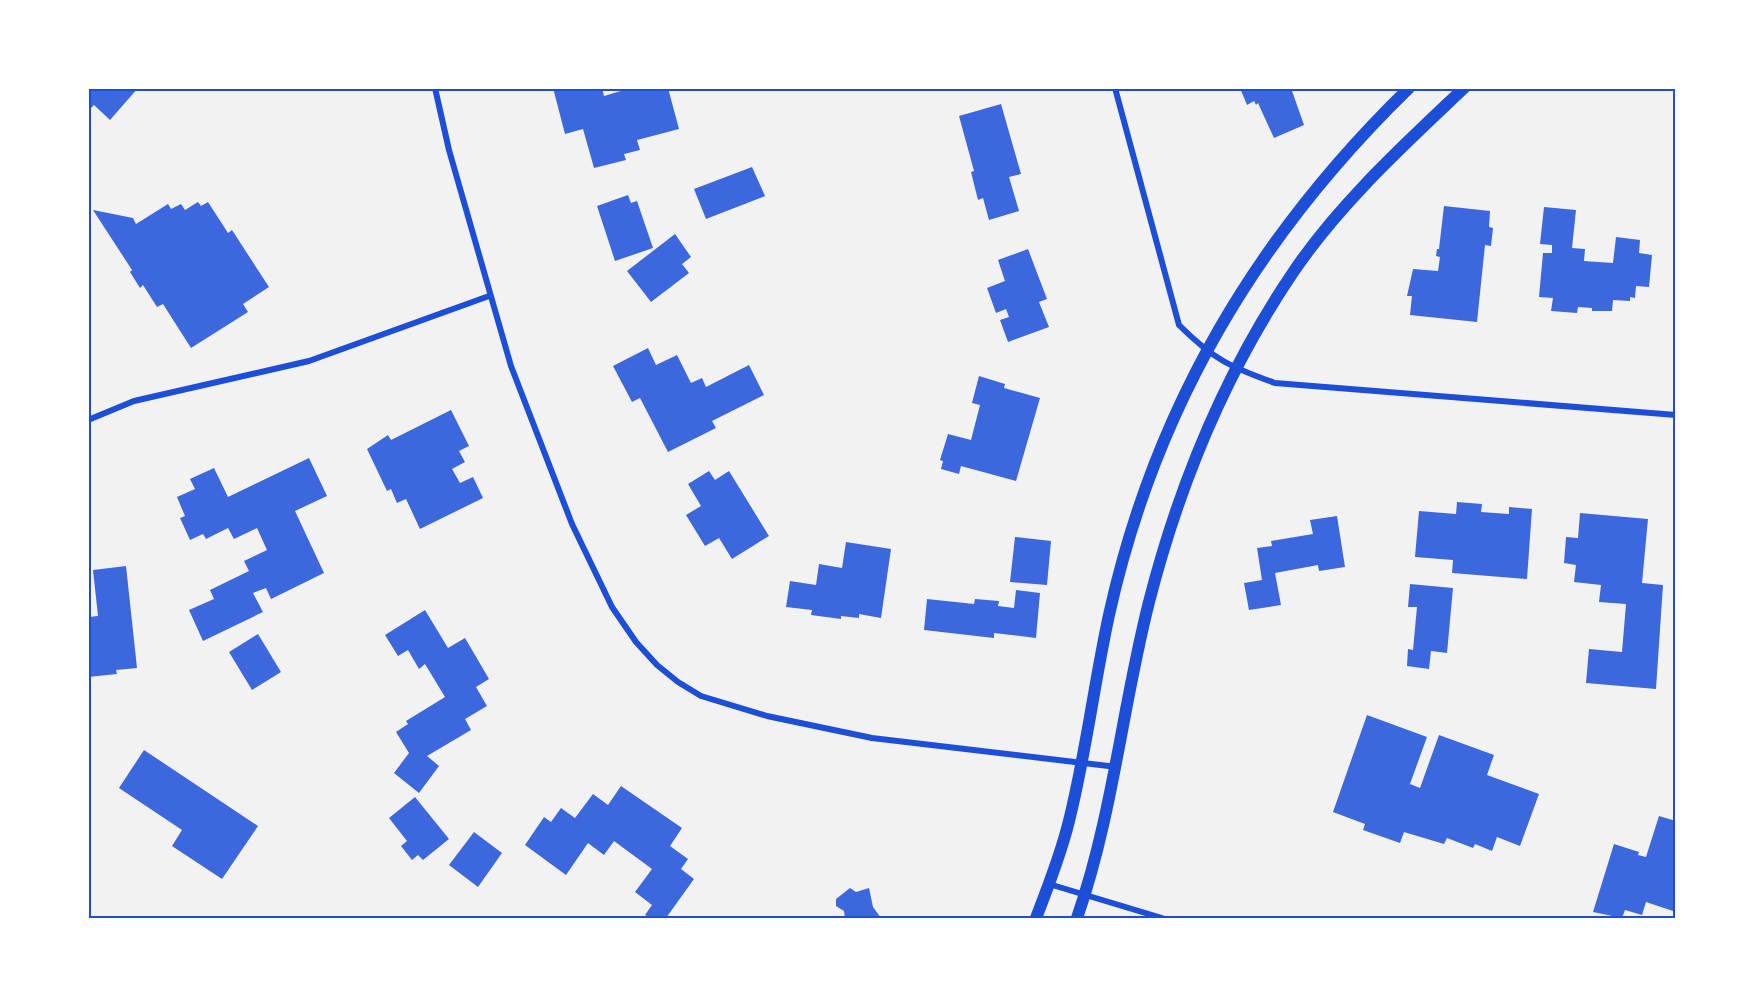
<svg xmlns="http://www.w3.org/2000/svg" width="1764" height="1007" viewBox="0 0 1764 1007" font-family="'Asap Condensed',sans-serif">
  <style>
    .building { fill: #3d67dc }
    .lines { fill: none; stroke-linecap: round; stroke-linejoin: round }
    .minor { stroke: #1d4ed8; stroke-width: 6 }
    .secondary { stroke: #1d4ed8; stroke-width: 12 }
    .neatline { fill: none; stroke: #1d4ed8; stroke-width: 2 }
  </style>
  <rect width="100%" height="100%" fill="#f2f2f2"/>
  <g class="building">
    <path d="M88 88H138L110 120 94 105 88 111Z"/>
    <path d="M553 88H602L604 96 631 88H668L679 129 637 140 640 150 624 154 626 160 594 168 583 129 565 134Z"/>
    <path d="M1240 88H1291L1304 125 1274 138 1258 103 1256 105 1254 101 1247 105Z"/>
    <path d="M1001 104 1021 174 1009 177 1019 211 989 220 983 198 978 200 971 172 974 171 959 116Z"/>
    <path d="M752 167 765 196 706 219 694 189Z"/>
    <path d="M628 195 631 203 637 201 653 248 615 261 597 206Z"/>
    <path d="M198 202 201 206 208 202 228 233 232 230 269 287 243 304 248 312 191 348 163 304 157 307 143 285 140 288 130 272 132 270 93 210 133 218 136 224 168 204 171 209 181 204 185 210Z"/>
    <path d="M1444 206 1490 211 1489 227 1493 228 1491 246 1485 245 1477 322 1410 315 1412 296H1407L1413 269 1438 271 1440 257 1436 256 1437 249H1439Z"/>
    <path d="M1544 207 1576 210 1572 248 1585 249 1584 261 1613 263 1616 237 1640 240 1639 253 1652 255 1649 287 1636 286 1635 298 1630 297V301L1613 300 1612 311H1592V308L1578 307 1577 313 1551 311 1553 298 1539 297 1543 253H1552V245L1540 244Z"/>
    <path d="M675 234 691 257 682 264 689 273 651 302 627 271Z"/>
    <path d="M1028 249 1047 299 1039 302 1049 327 1008 342 1000 320 1009 317 1006 309 996 313 987 288 1005 281 998 260Z"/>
    <path d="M648 348 656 365 677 355 691 383 702 378 706 387 749 365 764 395 712 421 716 428 668 452 640 398 632 402 613 366Z"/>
    <path d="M979 376 1005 384 1004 388 1040 398 1016 481 961 466 959 474 941 469 943 461 940 460 948 434 971 440 980 405 972 403Z"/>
    <path d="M451 410 469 446 459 451 465 462 452 469 460 483 473 477 483 498 420 529 406 499 397 503 391 489 387 491 367 449 388 435 391 440Z"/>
    <path d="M309 458 327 496 295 511 324 573 271 599 266 588 253 593 263 612 203 641 189 610 214 599 210 590 249 571 244 561 267 550 257 528 234 539 228 528 206 539 203 534 190 540 180 518 185 516 177 497 195 489 190 479 214 468 228 497Z"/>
    <path d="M709 471 715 480 729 471 769 536 732 559 719 538 705 546 686 515 701 506 688 484Z"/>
    <path d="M1457 502 1482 504 1481 512 1509 514V507L1532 509 1527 579 1452 573 1453 560 1415 557 1419 511 1456 514Z"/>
    <path d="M1580 513 1648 519 1642 583 1663 585 1656 689 1586 683 1589 649 1622 652 1626 604 1599 602 1601 585 1574 582 1576 565 1564 563 1566 537 1578 538Z"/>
    <path d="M1337 516 1345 567 1319 571 1318 565 1275 573 1281 605 1249 610 1244 583 1262 580 1257 548 1272 546 1271 541 1313 534 1310 520Z"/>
    <path d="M1015 537 1051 541 1047 585 1010 582Z"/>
    <path d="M846 542 891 549 881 618 859 614V618L841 616V619L811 615 812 610 786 607 790 581 816 585 819 564 842 568Z"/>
    <path d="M126 566 137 668 116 670 117 674 88 677V617L98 616 93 570Z"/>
    <path d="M1410 584 1453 588 1447 653 1431 651 1429 669 1407 666 1408 649 1413 650 1417 607H1408Z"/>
    <path d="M1016 590 1040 593 1036 638 994 633V638L924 630 927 599 974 604 975 599 999 601 998 606 1014 608Z"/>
    <path d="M425 610 448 648 465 638 489 679 476 687 487 706 465 719 471 730 427 756 439 766 419 793 394 773 409 753 396 732 408 724 406 721 445 697 425 664 419 669 408 650 398 656 385 635Z"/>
    <path d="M258 634 281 672 252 690 229 652Z"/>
    <path d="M1367 715 1427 737 1410 784 1420 788 1439 735 1494 755 1487 775 1539 794 1520 846 1497 837 1492 851 1475 844 1473 848 1447 838 1444 844 1404 832 1400 843 1363 830 1365 824 1333 812Z"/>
    <path d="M144 750 258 826 222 879 172 846 182 830 119 788Z"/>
    <path d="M621 786 682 828 670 846 688 859 681 869 694 879 666 918H650L645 915 652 905 635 892 652 869 614 841 604 855 588 843 566 875 525 845 544 817 551 822 561 808 575 818 593 794 608 805Z"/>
    <path d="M415 797 449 839 423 860 418 855 412 860 401 846 407 841 389 818Z"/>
    <path d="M1659 816 1676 821V912L1646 902 1642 915 1625 910 1622 918 1593 912 1614 844 1639 852 1638 855 1646 857Z"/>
    <path d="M474 832 502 853 478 887 449 865Z"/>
    <path d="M850 888 856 892 869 888 873 907 881 918H845L844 911 836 906V899Z"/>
  </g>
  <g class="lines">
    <g class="minor">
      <path d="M435 88 449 150 511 366 572 524 612 607 636 642 657 665 678 682 701 696 767 716 872 738 1117 767"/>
      <path d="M1115 88 1179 325C1213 359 1230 367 1275 383L1676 415"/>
      <path d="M88 420 134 401 309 361 489 296"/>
      <path d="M1049 884 1162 918"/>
    </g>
    <g class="secondary">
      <path d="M1036 918C1048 887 1061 854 1069 821 1086 753 1094 684 1109 615 1155 407 1257 236 1409 88"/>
      <path d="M1077 918C1113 814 1122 708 1149 602 1179 485 1226 371 1294 271 1341 202 1404 145 1464 88"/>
    </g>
  </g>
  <rect width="1764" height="1007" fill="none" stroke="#ffffff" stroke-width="180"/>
  <rect x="90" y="90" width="1584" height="827" class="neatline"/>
</svg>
